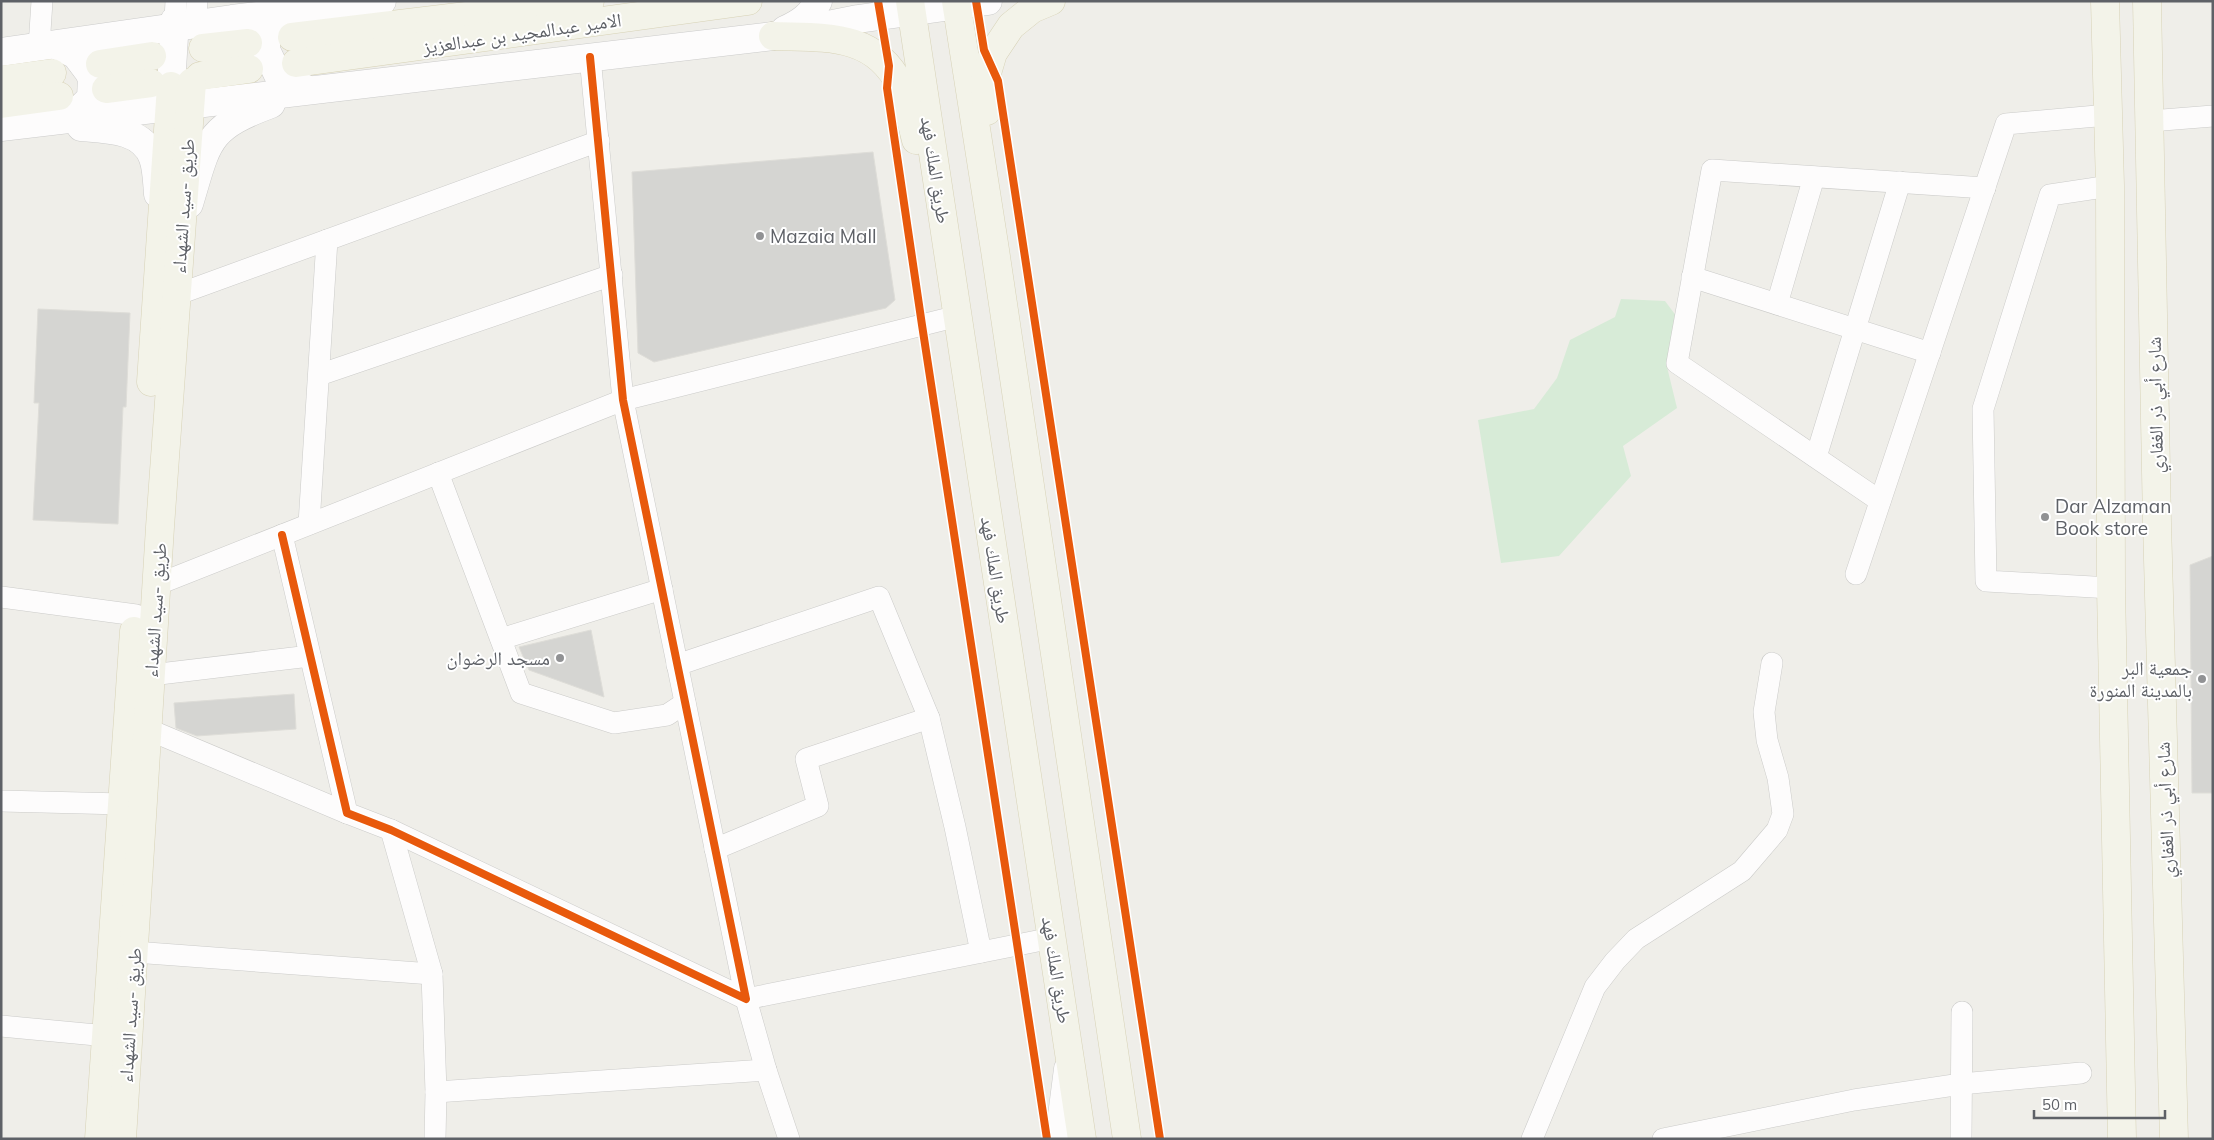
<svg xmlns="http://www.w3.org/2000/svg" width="2214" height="1140" viewBox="0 0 2214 1140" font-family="Mulish,'Noto Naskh Arabic',sans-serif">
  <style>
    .green { fill: #d7ebd7 }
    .building { fill: #d5d5d2; stroke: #deddd8 }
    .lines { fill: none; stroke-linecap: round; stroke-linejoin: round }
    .street-casing { stroke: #cbcbc9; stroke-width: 22 }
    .secondary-casing { stroke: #cbcbca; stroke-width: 29 }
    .primary-casing { stroke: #d7d2b6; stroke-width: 29 }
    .street { stroke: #fdfcfc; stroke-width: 21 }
    .secondary { stroke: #fdfcfc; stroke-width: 28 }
    .primary { stroke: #f3f3e9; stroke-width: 28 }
    .cycleway-casing { stroke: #fff; stroke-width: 11 }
    .cycleway { stroke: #e8590c; stroke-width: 8 }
    .poi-dot { fill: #919294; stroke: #fff; stroke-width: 2 }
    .labels { text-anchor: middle; stroke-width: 4; stroke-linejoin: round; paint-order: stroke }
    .street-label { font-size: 19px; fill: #5e6167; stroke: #fff }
    .poi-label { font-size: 19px; fill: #5e6167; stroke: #fff; text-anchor: start }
  </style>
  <rect width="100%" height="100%" fill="#efeee9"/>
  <path class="green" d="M1621 299 1665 301 1677 317 1667 367 1677 408 1623 446 1631 476 1559 556 1501 563 1478 420 1534 409 1557 378 1570 340 1615 317Z"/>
  <g class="building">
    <path d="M873 152 895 300 886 308 654 362 638 353 632 172Z"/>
    <path d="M38 309 130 313 126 407H123L118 524 33 520 39 403H34Z"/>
    <path d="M2213 556V793H2192L2190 565Z"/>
    <path d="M591 630 604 697 529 670 519 647Z"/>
    <path d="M294 694 296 729 197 736 176 728 174 703Z"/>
  </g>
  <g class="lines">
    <g class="street-casing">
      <g id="street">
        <path d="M196 19 197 1"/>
        <path d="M175 20 176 1"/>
        <path d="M39 47 42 1"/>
        <path d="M2150 121 2213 116"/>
        <path d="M2110 186 2050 195 1983 409 1986 581 2111 588"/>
        <path d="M1692 277 1930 353"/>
        <path d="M176 295 599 141"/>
        <path d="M1777 304 1814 177"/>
        <path d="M319 375 612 275"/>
        <path d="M1816 457 1900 182"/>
        <path d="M438 473 521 693 614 723 667 715 685 703"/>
        <path d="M1880 501 1677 363 1712 170 1985 188"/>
        <path d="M309 524 327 240"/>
        <path d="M282 535 347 813 391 830 746 999 623 400 590 57"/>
        <path d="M1856 574 2006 124 2108 115"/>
        <path d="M156 585 623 400 958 316"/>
        <path d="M1 597 136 615"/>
        <path d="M501 639 662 589"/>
        <path d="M677 665 879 597 929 718 955 827 981 952"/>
        <path d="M151 675 310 656"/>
        <path d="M147 729 347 813"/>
        <path d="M1 801 123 804"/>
        <path d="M391 830 432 974 436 1092 435 1139"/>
        <path d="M715 849 818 806 806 759 929 718"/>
        <path d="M134 952 432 974"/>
        <path d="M1 1026 107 1036"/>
        <path d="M436 1092 766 1070"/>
        <path d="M789 1139 766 1070 746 999 1052 938"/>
        <path d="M1532 1139 1595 987 1615 961 1636 939 1742 871 1777 830 1783 814 1778 778 1767 740 1764 712 1772 663"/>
        <path d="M1663 1139 1854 1100 1961 1084 2081 1073"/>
        <path d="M1961 1139 1962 1012"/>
      </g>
    </g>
    <g class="secondary-casing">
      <g id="secondary">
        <path d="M294 12 272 23 266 32V50L279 77 309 90"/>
        <path d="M785 30C800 23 811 16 818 1"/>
        <path d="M56 45 76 55 88 71 92 78 91 98 82 107 65 119"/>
        <path d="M1 52 232 19 382 1"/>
        <path d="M171 86 175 20"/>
        <path d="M1 127 773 36 858 19 988 1"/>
        <path d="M81 127C107 129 143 129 153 158 157 169 157 183 158 194"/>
        <path d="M189 204C208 141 206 128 271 104"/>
        <path d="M1059 1139 1068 1069"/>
      </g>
    </g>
    <g class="primary-casing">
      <g id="primary">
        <path d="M910 1 1082 1139"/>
        <path d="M956 1 995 250 1127 1139"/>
        <path d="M2105 1 2110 186 2111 588 2122 1139"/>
        <path d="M2147 1 2157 523 2174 1139"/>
        <path d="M773 36C823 38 874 32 900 85 908 101 911 122 916 140"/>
        <path d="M292 37 590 1"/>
        <path d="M203 48 248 43"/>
        <path d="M296 63 748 1"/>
        <path d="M100 64 152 56"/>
        <path d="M200 76 249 69"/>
        <path d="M1 80 52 73"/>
        <path d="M106 89 151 83"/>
        <path d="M1 104 59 96"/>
        <path d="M987 111 985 80 993 53 1011 26 1032 9 1051 1"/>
        <path d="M151 382 171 86"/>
        <path d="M99 1139 134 631"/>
        <path d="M122 1139 160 527 192 82"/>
      </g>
    </g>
    <use href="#street" class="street"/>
    <use href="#secondary" class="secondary"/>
    <use href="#primary" class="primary"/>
    <g class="cycleway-casing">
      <g id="cycleway">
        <path d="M878 1 889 66 887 88 922 325 1047 1139"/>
        <path d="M976 1 984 50 998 81 1160 1139"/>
        <path d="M282 535 347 813 391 830 746 999 623 400 590 57"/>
      </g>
    </g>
    <use href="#cycleway" class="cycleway"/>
  </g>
  <g class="poi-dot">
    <circle cx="760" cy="236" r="5"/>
    <circle cx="2045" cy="517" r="5"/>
    <circle cx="560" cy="658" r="5"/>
    <circle cx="2202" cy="679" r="5"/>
  </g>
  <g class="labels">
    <g class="street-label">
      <text transform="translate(522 33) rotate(-8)" y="7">الامير عبدالمجيد بن عبدالعزيز</text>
      <text transform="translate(936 170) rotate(81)" y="7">طريق الملك فهد</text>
      <text transform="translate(183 206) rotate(-86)" y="7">طريق -سيد الشهداء</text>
      <text transform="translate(2155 405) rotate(-91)" y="7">شارع أبي ذر الغفاري</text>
      <text transform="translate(996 570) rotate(81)" y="7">طريق الملك فهد</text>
      <text transform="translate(155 610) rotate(-86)" y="7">طريق -سيد الشهداء</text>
      <text transform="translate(2165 810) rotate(-92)" y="7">شارع أبي ذر الغفاري</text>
      <text transform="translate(1057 970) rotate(81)" y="7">طريق الملك فهد</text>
      <text transform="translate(130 1015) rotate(-86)" y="7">طريق -سيد الشهداء</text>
    </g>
    <g class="poi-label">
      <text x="770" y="243">Mazaia Mall</text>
      <text x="2055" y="513">Dar Alzaman<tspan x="2055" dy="22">Book store</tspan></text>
      <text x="550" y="665" text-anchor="end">مسجد الرضوان</text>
      <text x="2192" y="675" text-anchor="end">جمعية البر<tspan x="2192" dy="22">بالمدينة المنورة</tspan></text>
    </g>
  </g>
  <rect width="2214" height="1140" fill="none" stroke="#5e6167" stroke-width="5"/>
  <path d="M2034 1110v8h131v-8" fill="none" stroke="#5e6167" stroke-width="2.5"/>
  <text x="2042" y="1110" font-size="15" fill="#5e6167" stroke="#ffffff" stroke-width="4" paint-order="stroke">50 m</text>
</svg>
